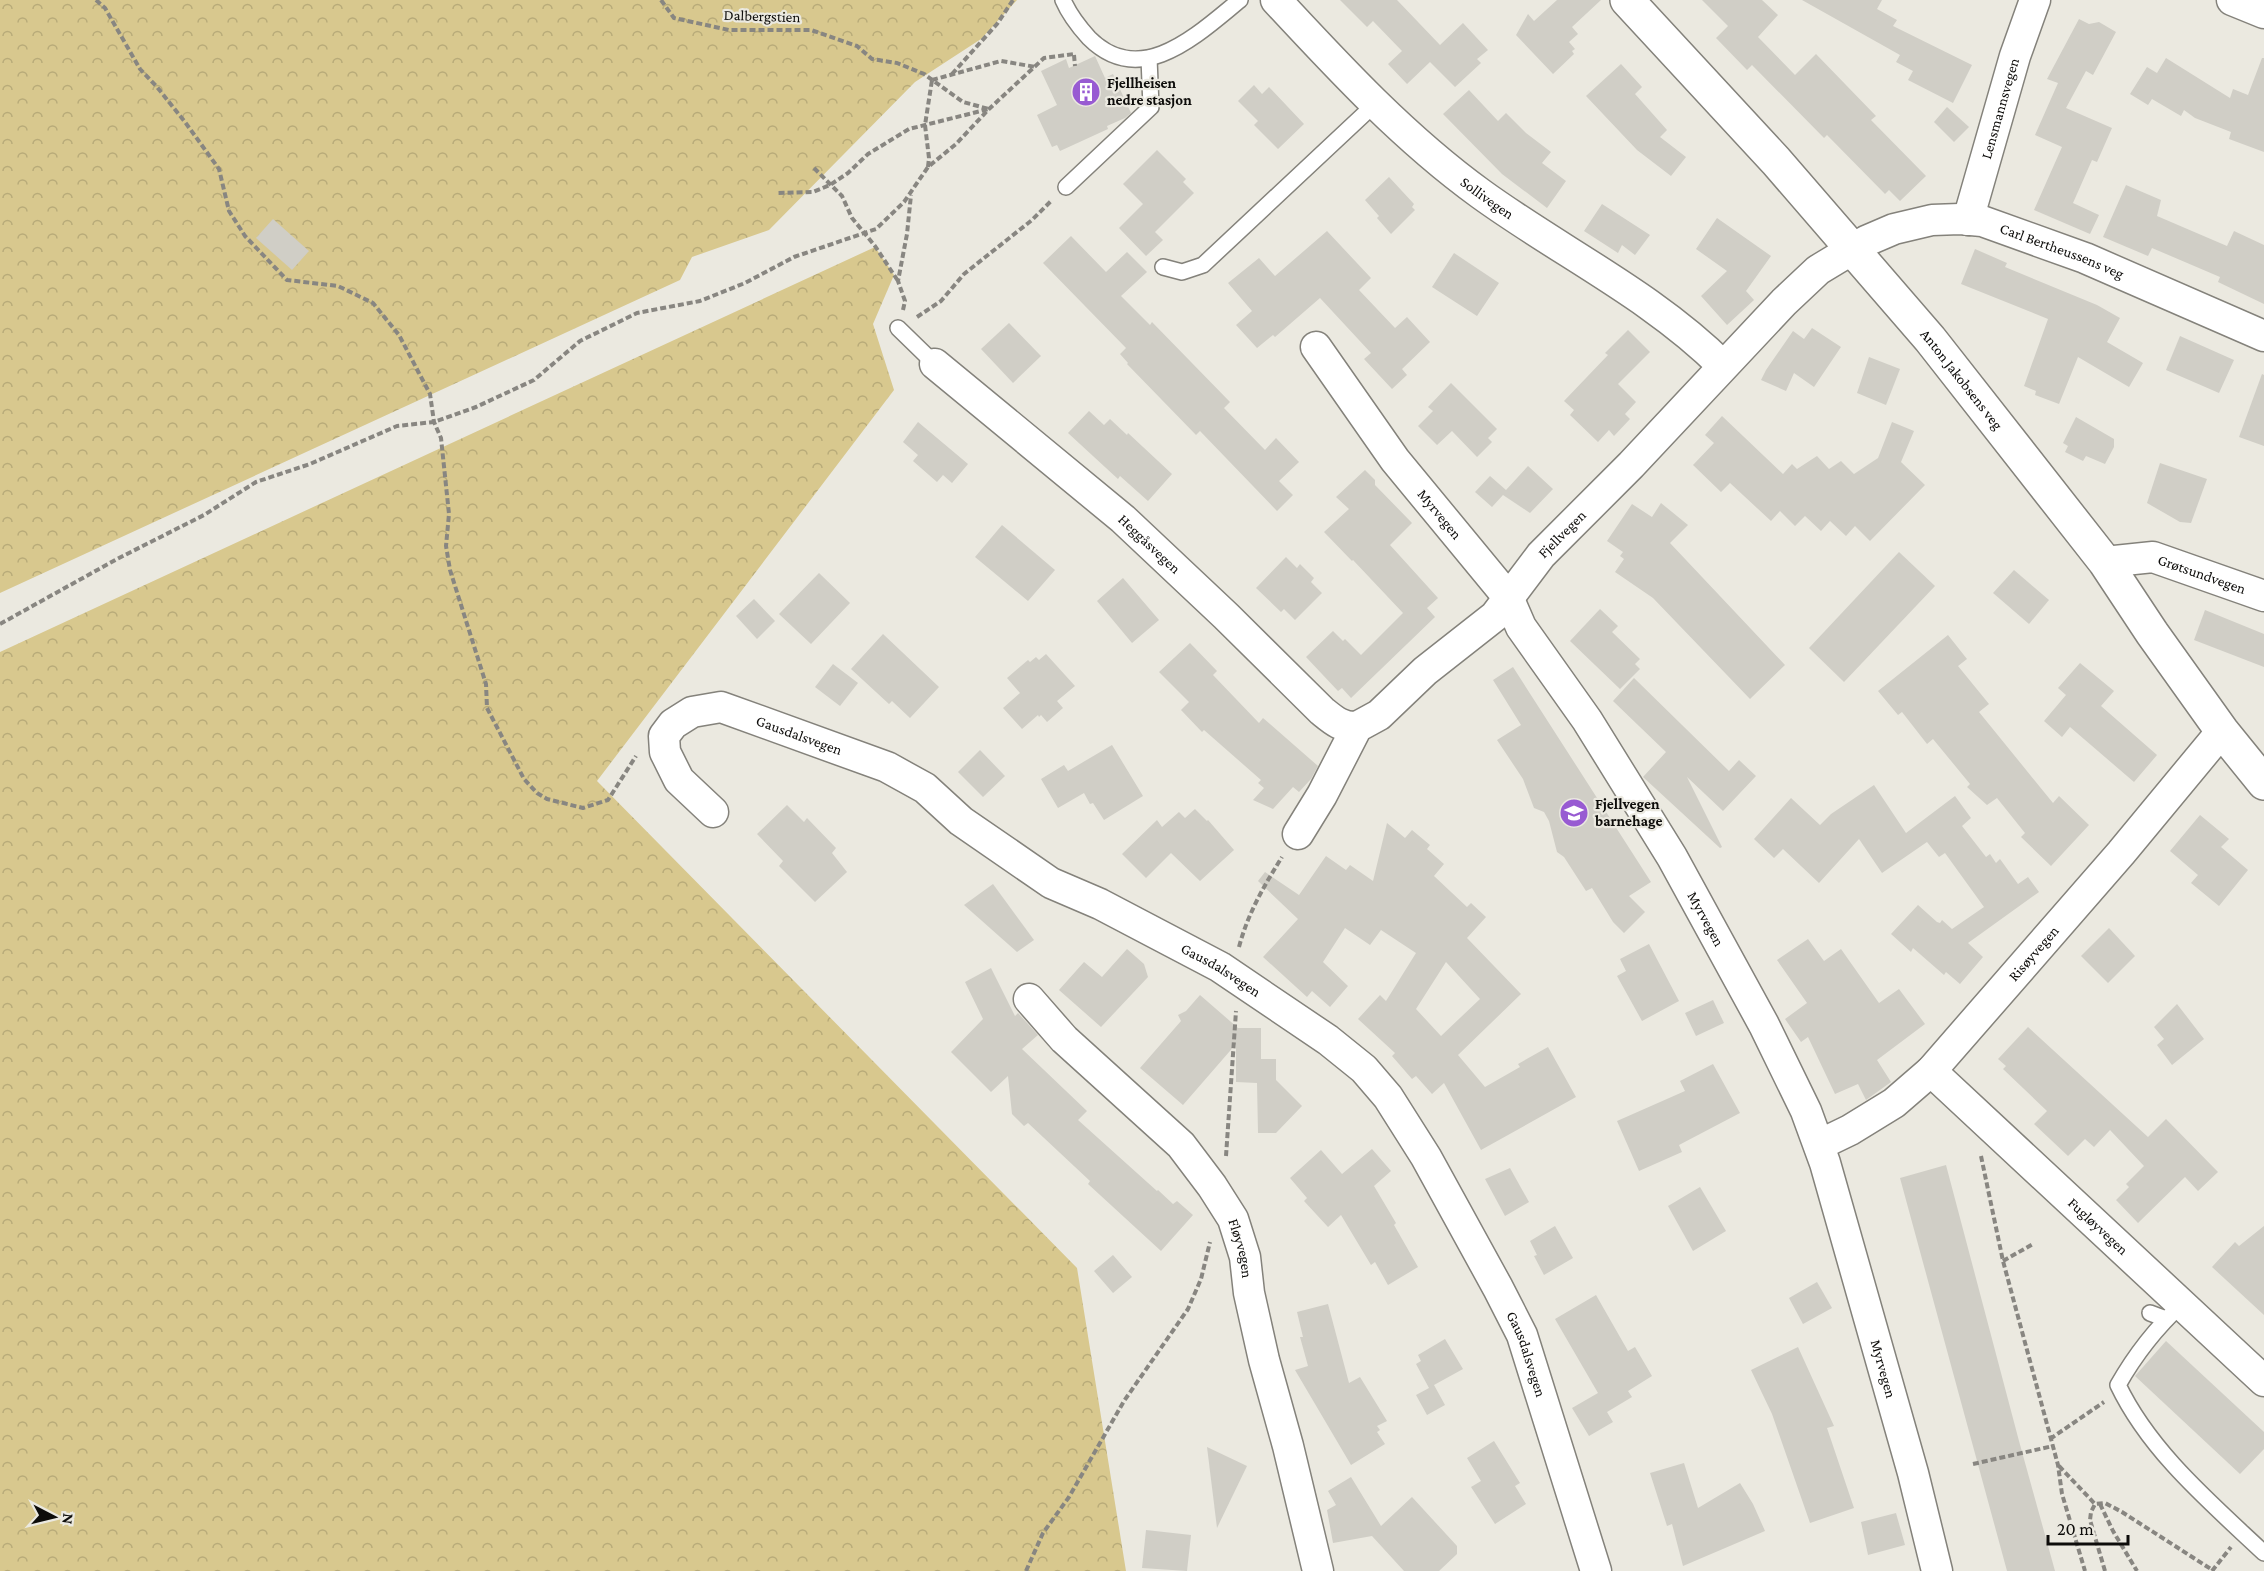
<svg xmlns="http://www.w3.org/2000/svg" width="2264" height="1571" viewBox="0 0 2264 1571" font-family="'Crimson Pro',serif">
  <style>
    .forest { fill: url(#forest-crowns) }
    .building { fill: #d0cec6; fill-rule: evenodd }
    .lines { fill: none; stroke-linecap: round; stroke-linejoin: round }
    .lane-casing { stroke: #84827b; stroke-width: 18 }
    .street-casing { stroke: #84827b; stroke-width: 33 }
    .secondary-casing { stroke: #84827b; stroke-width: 36 }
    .path { stroke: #888681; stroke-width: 4; stroke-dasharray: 6 3; stroke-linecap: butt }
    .lane { stroke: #fff; stroke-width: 15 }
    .street { stroke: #fff; stroke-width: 30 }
    .secondary { stroke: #fff; stroke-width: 33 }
    .labels { text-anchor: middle; stroke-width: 4.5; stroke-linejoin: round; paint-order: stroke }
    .street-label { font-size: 15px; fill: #0d0c0a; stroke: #ebe9e0 }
    .poi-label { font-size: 15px; font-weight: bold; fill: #0d0c0a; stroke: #ebe9e0; text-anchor: start }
  </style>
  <defs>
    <pattern id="forest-crowns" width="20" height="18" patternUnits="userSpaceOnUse" patternTransform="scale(1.5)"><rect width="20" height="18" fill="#d8c88e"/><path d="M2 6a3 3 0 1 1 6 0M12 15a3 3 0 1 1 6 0" fill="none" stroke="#b8ab79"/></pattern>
  </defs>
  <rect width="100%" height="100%" fill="#ebe9e0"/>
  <g class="forest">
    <path d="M0 0H1017L981 39 915 82 769 230 692 257 680 280 0 593Z"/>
    <path d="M875 247 894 275 873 324 894 390 597 781 1077 1268 1126 1571H0V652Z"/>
  </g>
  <g class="building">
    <path d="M1340 0H1397L1440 45 1463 23 1488 50 1477 59 1481 63 1455 87 1430 62 1407 84 1388 64 1402 51 1373 21 1367 27Z"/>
    <path d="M1557 0H1601L1572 27 1578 34 1569 42 1575 49 1572 51 1574 54 1553 74 1516 35 1528 14 1534 21Z"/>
    <path d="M1702 0H1762L1778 15 1758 37 1795 75 1816 54 1876 116 1871 120 1926 176 1900 201 1889 190 1885 194 1827 135 1824 138 1752 65 1747 70 1716 38 1728 26Z"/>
    <path d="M1802 0H1882L1877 9 1897 20 1893 26 1972 65 1953 103 1908 80 1913 71 1896 62 1900 55Z"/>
    <path d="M2079 19 2089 24 2099 22 2116 32 2093 75 2086 71 2066 108 2112 128 2097 162 2092 160 2073 203 2099 215 2090 234 2034 210 2062 147 2035 135 2058 83 2047 79Z"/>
    <path d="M1095 56 1105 78 1113 74 1131 113 1125 118 1107 126 1108 129 1060 151 1057 145 1052 147 1037 115 1057 105 1041 71 1066 59 1069 68Z"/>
    <path d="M2166 58 2230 98 2233 89 2248 95 2262 58H2264V152L2229 139 2231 132 2195 118 2184 110 2181 116 2152 99 2148 105 2130 94 2147 67 2157 73Z"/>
    <path d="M1621 64 1642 87 1635 94 1667 130 1660 137 1686 157 1671 176 1637 150 1586 96Z"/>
    <path d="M1254 85 1262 94 1269 87 1304 124 1278 149 1254 125 1258 121 1238 101Z"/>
    <path d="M1469 90 1498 121 1506 113 1526 133 1551 152 1542 163 1566 181 1547 208 1502 174 1443 114Z"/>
    <path d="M1947 107 1969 127 1954 142 1934 122Z"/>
    <path d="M1157 150 1186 179 1183 182 1194 193 1155 232 1163 240 1146 256 1119 228 1143 204 1123 184Z"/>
    <path d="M1389 177 1414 204 1412 207 1415 210 1391 234 1377 218 1379 216 1365 200Z"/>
    <path d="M2126 185 2161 200 2157 216 2227 246 2234 231 2264 245V304L2218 282 2220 277 2152 248 2148 256 2103 237Z"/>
    <path d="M1602 204 1650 235 1635 255 1622 245 1618 253 1584 231Z"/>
    <path d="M1717 218 1771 256 1746 291 1754 300 1727 325 1701 296 1727 271 1696 249Z"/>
    <path d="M273 219 309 251 292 270 256 238Z"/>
    <path d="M1327 231 1371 278 1359 290 1395 328 1407 317 1430 342 1402 369 1407 375 1392 389 1364 359 1371 353 1320 298 1275 337 1273 335 1257 348 1236 325 1252 311 1228 283 1259 258 1275 276Z"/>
    <path d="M1071 236 1106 272 1127 252 1147 272 1121 296 1150 325 1152 322 1230 402 1224 408 1265 450 1276 438 1299 462 1279 481 1293 495 1277 511 1200 431 1196 435 1127 364 1128 363 1120 354 1126 348 1043 263Z"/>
    <path d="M1975 249 2007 263 2005 267 2097 305 2120 318 2107 342 2143 363 2129 387 2078 357 2059 404 2035 395 2036 391 2024 386 2048 319 1961 284Z"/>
    <path d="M1454 253 1499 283 1477 316 1432 287Z"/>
    <path d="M1009 323 1041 356 1013 383 981 349Z"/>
    <path d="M1812 328 1841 347 1814 387 1794 373 1786 391 1761 380 1766 370 1793 331 1804 339Z"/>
    <path d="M1628 330 1650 352 1618 384 1636 402 1625 414 1630 419 1614 436 1609 430 1598 442 1570 415 1574 410 1564 401 1608 355 1605 353Z"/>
    <path d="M2180 336 2234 360 2219 393 2166 370Z"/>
    <path d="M1869 357 1900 369 1886 405 1857 393Z"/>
    <path d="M2262 374 2264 375V446L2239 437Z"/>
    <path d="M1451 383 1497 429 1488 438 1492 442 1477 457 1452 431 1437 445 1418 426 1433 411 1428 407Z"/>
    <path d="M1089 411 1104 425 1110 419 1127 435 1128 433 1172 474 1148 501 1120 476 1118 479 1068 433Z"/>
    <path d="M1722 416 1783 474 1792 464 1797 469 1817 456 1829 469 1841 461 1854 474 1878 458 1892 422 1914 431 1901 462 1925 485 1870 541 1855 526 1846 536 1830 521 1821 531 1805 516 1795 526 1780 511 1771 521 1730 483 1721 492 1693 465 1714 443 1705 435Z"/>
    <path d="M2076 417 2114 439V447L2105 464 2086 456 2083 461 2065 452 2068 446 2063 443Z"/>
    <path d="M918 422 968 464 952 483 943 475 937 482 913 461 918 455 903 442Z"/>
    <path d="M2160 463 2207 479 2191 523 2180 522 2147 503Z"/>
    <path d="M1528 466 1553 489 1530 513 1503 495 1492 507 1475 492 1490 476 1506 490Z"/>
    <path d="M1365 470 1375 480V485L1412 523 1390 545 1438 598 1427 608 1435 617 1351 698 1342 688 1338 691 1306 657 1333 631 1343 641 1345 639 1361 655 1403 613 1353 560 1352 561 1324 532 1349 509 1336 497Z"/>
    <path d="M1661 503 1688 525 1670 543 1785 665 1750 699 1653 598 1615 572 1624 559 1620 556 1623 552 1607 541 1632 504 1652 517Z"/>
    <path d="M1002 525 1055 570 1028 601 975 557Z"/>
    <path d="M1899 552 1935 586 1844 682 1809 648Z"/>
    <path d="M1286 557 1297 568 1300 564 1314 578 1311 582 1322 593 1295 620 1284 609 1281 612 1256 588Z"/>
    <path d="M2014 570 2049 600 2029 624 1993 593Z"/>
    <path d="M819 573 850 603 811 644 779 614Z"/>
    <path d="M1123 578 1159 620 1132 643 1097 601Z"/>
    <path d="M754 599 775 621 757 639 736 616Z"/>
    <path d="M1600 609 1618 626 1612 632 1640 659 1635 664 1640 669 1620 689 1570 641Z"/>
    <path d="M2205 610 2264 634V667L2194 640Z"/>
    <path d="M883 634 939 687 910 718 892 701 889 704 851 669Z"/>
    <path d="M1948 635 1967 659 1958 666 1989 704 1979 712 2053 803 2059 796 2089 825 2051 866 2021 837 2025 833 1997 798 1987 805 1967 787 1970 784 1933 739 1927 744 1902 712 1898 715 1878 691Z"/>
    <path d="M1190 643 1217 671 1213 675 1259 723 1263 718 1318 766 1311 779 1299 792 1293 787 1273 809 1253 800 1264 788 1258 783 1261 780 1204 730 1202 732 1181 710 1189 702 1159 672Z"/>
    <path d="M1046 654 1075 686 1057 701 1063 708 1047 722 1041 715 1039 717 1038 715 1022 729 1003 708 1020 693 1007 678 1028 660 1030 662 1036 657 1039 660Z"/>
    <path d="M2080 663 2114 691 2101 706 2157 755 2134 782 2070 727 2062 737 2044 721 2066 695 2058 688Z"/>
    <path d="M833 664 858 683 840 706 815 687Z"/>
    <path d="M1513 667 1651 882 1629 896 1645 912 1624 933 1613 922 1592 888 1586 891 1564 857 1557 852 1549 821 1544 812 1534 808 1523 779 1497 740 1521 725 1493 680Z"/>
    <path d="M1634 678 1729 771 1739 760 1756 776 1723 811 1687 777 1722 847 1720 848 1643 777 1666 752 1613 701Z"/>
    <path d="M1112 745 1143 796 1104 820 1093 803 1090 804 1084 793 1058 808 1041 779 1064 765 1068 771Z"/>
    <path d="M980 750 1005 776 983 797 958 772Z"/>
    <path d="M1874 785 1906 833 1955 796 1971 818 1962 826 1986 857 1990 854 1996 863 2000 859 2018 884 2028 877 2039 892 1968 943 1983 957 1960 984 1946 972 1944 975 1913 948 1911 952 1891 934 1918 905 1937 922 1940 923 1942 920 1952 929 1984 907 1945 853 1939 857 1927 842 1882 873 1859 839 1819 883 1783 849 1774 858 1754 839 1791 798 1820 825 1831 814Z"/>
    <path d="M787 805 804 822 807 818 836 848 832 853 847 872 815 902 779 866 783 861 757 834Z"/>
    <path d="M1195 809 1207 821 1208 820 1234 850 1200 881 1171 853 1146 878 1122 854 1157 820 1162 827 1179 812 1185 818Z"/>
    <path d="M2200 815 2229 839 2221 847 2248 870 2219 906 2191 883 2198 875 2170 851Z"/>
    <path d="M1387 823 1405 838 1412 830 1430 845 1427 849 1444 864 1434 876 1467 907 1471 903 1486 917 1467 938 1521 994 1458 1055 1485 1087 1520 1067 1518 1064 1548 1047 1576 1097 1481 1150 1444 1083 1432 1094 1416 1076 1412 1079 1392 1056 1395 1053 1358 1019 1380 995 1386 1001 1416 953 1381 930 1370 945 1345 928 1323 962 1348 986 1330 1007 1312 991 1307 997 1263 957 1298 919 1258 881 1265 872 1299 895 1326 856 1346 870 1350 865 1373 881ZM1446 962 1480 999 1441 1036 1416 1009Z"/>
    <path d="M993 884 1034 940 1017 952 964 905Z"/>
    <path d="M2109 928 2135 956 2108 983 2081 956Z"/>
    <path d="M1808 939 1824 961 1841 949 1879 1003 1899 989 1925 1024 1877 1060 1891 1082 1866 1100 1858 1084 1835 1094 1808 1037 1801 1042 1785 1019 1807 1003 1777 960Z"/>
    <path d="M1649 944 1679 1001 1642 1021 1617 976 1626 971 1620 959Z"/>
    <path d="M1127 949 1144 964 1148 977 1101 1027 1059 990 1084 962 1102 977Z"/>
    <path d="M991 968 1015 1016 1018 1013 1038 1035 1022 1049 1087 1111 1078 1120 1157 1191 1158 1190 1173 1204 1177 1201 1193 1215 1161 1251 1088 1184 1090 1181 1028 1123 1024 1126 1012 1114 1008 1076 991 1092 951 1052 983 1019 965 982Z"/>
    <path d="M1200 995 1238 1028H1261V1059H1276V1080L1302 1106 1276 1133H1258L1257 1083 1236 1082V1044L1183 1105 1140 1068 1181 1021 1178 1015 1186 1011Z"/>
    <path d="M1713 1000 1724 1023 1696 1036 1685 1013Z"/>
    <path d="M2177 1004 2204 1039 2172 1065 2157 1045 2164 1039 2154 1027Z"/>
    <path d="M2028 1027 2148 1137 2166 1119 2218 1172 2198 1191 2185 1177 2138 1223 2116 1200 2129 1187 2126 1184 2144 1166 2110 1130 2094 1147 2085 1139 2068 1156 2034 1124 2047 1111 2003 1069 2006 1066 1998 1059Z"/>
    <path d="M1713 1064 1740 1113 1679 1145 1682 1152 1639 1171 1617 1121 1685 1091 1680 1081Z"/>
    <path d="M1372 1149 1391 1171 1374 1186 1396 1223 1394 1225 1418 1267 1388 1285 1375 1262 1371 1265 1341 1215 1328 1227 1304 1201 1307 1198 1290 1178 1321 1150 1342 1174Z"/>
    <path d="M1946 1165 2019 1441 2055 1571H2007L1900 1178Z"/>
    <path d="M1510 1168 1529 1202 1505 1216 1485 1179Z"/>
    <path d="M1700 1187 1726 1231 1693 1251 1668 1206Z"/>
    <path d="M1555 1226 1573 1258 1544 1275 1534 1256 1537 1255 1530 1241Z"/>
    <path d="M2264 1226V1315L2212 1267 2235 1242 2239 1246Z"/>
    <path d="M1113 1255 1132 1277 1113 1293 1094 1271Z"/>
    <path d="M1817 1282 1832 1308 1803 1324 1789 1298Z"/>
    <path d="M1596 1295 1628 1351 1635 1347 1652 1376 1628 1391 1632 1397 1607 1412 1613 1422 1589 1436 1572 1408 1598 1393 1555 1319Z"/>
    <path d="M1328 1304 1349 1383 1360 1377 1387 1421 1377 1426 1380 1430 1377 1432 1385 1444 1351 1465 1295 1370 1308 1366 1300 1337H1303L1297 1312Z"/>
    <path d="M1445 1339 1463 1369 1434 1385 1445 1405 1427 1415 1416 1395 1429 1388 1416 1364 1421 1361 1418 1355Z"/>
    <path d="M2166 1341 2264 1432V1449L2240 1474 2135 1376Z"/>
    <path d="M1798 1347 1834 1426 1827 1428 1854 1508 1810 1523 1772 1414 1751 1370Z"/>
    <path d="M1494 1441 1520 1483 1515 1486 1526 1504 1495 1524 1471 1487 1481 1481 1467 1458Z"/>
    <path d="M1207 1447 1247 1466 1217 1528Z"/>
    <path d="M1684 1463 1698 1508 1740 1483 1753 1504 1765 1531 1683 1566 1672 1524 1667 1526 1650 1473Z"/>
    <path d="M1351 1477 1381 1526 1412 1497 1457 1546V1554L1439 1571H1404L1372 1536 1333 1543 1327 1510 1336 1505 1328 1491Z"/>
    <path d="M1896 1513 1905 1545 1868 1555 1861 1522Z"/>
    <path d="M1146 1530 1191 1535 1187 1571 1142 1568Z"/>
  </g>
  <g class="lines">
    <g class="lane-casing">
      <g id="lane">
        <path d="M1063 0C1069 14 1079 27 1089 38 1141 90 1198 34 1240 0"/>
        <path d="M1066 187 1151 107 1149 58"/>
        <path d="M1163 267 1182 272 1203 265 1376 103"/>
        <path d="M898 328 935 364"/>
        <path d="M2182 1304C2156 1328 2135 1355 2118 1385 2150 1452 2211 1503 2264 1553"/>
        <path d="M2150 1313 2166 1319"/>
      </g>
    </g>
    <g class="street-casing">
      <g id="street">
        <path id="s1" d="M1276 0C1340 69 1405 139 1481 194 1561 252 1653 296 1723 366"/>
        <path d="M2232 0 2264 13"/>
        <path id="s2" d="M1968 220 2015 56 2035 0"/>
        <path id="s3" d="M1316 347 1395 460 1508 597 1521 627 1587 720 1672 857 1764 1025 1806 1111 1825 1163 1913 1473 1937 1571"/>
        <path id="s4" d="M935 364 1123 519 1226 616 1322 711C1333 720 1342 728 1357 727"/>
        <path id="s5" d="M2105 562 2153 557 2264 596"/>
        <path id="s6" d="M713 812 679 780 665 752 664 736 673 724 692 712 721 707 887 767 925 788 961 821 1051 883 1100 904 1220 967 1328 1040 1364 1069 1388 1097 1426 1157 1498 1288 1522 1335 1596 1571"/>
        <path id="s7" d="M1298 834 1322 795 1357 727 1379 715 1425 671 1495 616 1541 555 1631 465 1784 302 1818 270 1866 241 1894 229 1932 220 1960 219 1982 221 2085 258 2264 336"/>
        <path id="s8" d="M1029 999 1064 1039 1181 1145 1212 1186 1233 1219 1245 1257 1249 1293 1264 1360 1288 1446 1318 1571"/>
        <path id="s9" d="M1931 1071C2043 1174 2153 1278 2264 1381"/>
        <path id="s10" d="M1819 1145 1850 1130 1894 1103 1931 1071 2121 853 2222 731"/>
      </g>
    </g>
    <g class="secondary-casing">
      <g id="secondary">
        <path id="s11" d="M1627 0 1776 161 1930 339 2105 562 2152 633 2222 731 2264 783"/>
      </g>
    </g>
    <g class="path">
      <path d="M96 0 105 8 140 69 157 87 185 122 219 169 229 211 245 236 287 280 338 286 373 303 399 335 430 394 434 422 441 438 449 514 446 546 450 570 486 684 487 708 524 779 537 793 547 799 583 808 608 800 636 756"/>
      <path d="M661 0 674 18 729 30H811L857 46 872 59 897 63 924 74 963 102 989 109 909 129 868 154 848 173 830 185 813 192 776 193"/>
      <path d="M1074 55 1075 66"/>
      <path d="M952 74 997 24 1013 0"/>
      <path d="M932 80 1001 61 1036 67"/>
      <path d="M928 167 929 158 925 125 932 80"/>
      <path d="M814 168 842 196 852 218 875 246 898 281"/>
      <path d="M903 310 905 301 898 281 907 234 911 195"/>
      <path d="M917 317 941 301 964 274 1032 220 1051 201"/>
      <path d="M0 624 117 559 204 515 256 482 310 464 397 426 434 422 476 407 534 380 580 341 637 313 700 301 745 283 794 257 876 229 904 202 928 167 956 144 989 109 1044 58 1074 54"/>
      <path d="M1239 947C1248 913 1264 886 1282 857"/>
      <path d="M1226 1156 1236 1011"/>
      <path d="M1981 1156 2003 1261 2058 1465 2062 1494 2085 1571"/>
      <path d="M2003 1261 2033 1244"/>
      <path d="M2050 1439 2104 1402"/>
      <path d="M1973 1464 2053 1446"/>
      <path d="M2059 1466 2095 1504"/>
      <path d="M2100 1504 2113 1531 2137 1571"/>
      <path d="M1026 1571 1043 1533 1069 1497 1124 1401 1188 1309 1201 1279 1210 1242"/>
      <path d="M2105 1571 2090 1520 2091 1512 2095 1504 2105 1503 2122 1512 2214 1571"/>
      <path d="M2212 1571 2231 1547"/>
    </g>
    <use href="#lane" class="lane"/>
    <use href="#street" class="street"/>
    <use href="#secondary" class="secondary"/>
  </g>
  <defs>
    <g id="building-disc" transform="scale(1.5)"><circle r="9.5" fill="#985bd2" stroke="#ebe9e0"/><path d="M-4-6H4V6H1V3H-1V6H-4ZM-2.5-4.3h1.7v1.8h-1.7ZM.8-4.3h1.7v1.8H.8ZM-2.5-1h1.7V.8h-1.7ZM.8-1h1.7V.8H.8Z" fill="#fff"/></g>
    <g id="school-disc" transform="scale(1.5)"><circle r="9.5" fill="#985bd2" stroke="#ebe9e0"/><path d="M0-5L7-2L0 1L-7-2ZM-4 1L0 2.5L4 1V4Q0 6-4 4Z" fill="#fff"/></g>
  </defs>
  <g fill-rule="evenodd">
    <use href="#building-disc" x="1086" y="92"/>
    <use href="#school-disc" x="1574" y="813"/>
  </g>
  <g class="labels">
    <g class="street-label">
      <text transform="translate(762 16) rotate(2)" y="5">Dalbergstien</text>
      <text dy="5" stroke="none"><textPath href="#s2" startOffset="116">Lensmannsvegen</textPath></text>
      <text dy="5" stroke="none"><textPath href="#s1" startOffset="290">Sollivegen</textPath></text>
      <text dy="5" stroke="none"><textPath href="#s7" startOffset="1035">Carl Bertheussens veg</textPath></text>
      <text dy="5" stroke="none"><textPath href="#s11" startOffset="506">Anton Jakobsens veg</textPath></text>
      <text dy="5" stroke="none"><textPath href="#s3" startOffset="208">Myrvegen</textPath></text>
      <text dy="5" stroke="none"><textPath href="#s7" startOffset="406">Fjellvegen</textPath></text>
      <text dy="5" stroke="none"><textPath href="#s4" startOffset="280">Heggåsvegen</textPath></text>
      <text dy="5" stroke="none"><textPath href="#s5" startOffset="100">Grøtsundvegen</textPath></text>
      <text dy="5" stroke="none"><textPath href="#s6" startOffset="244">Gausdalsvegen</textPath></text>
      <text dy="5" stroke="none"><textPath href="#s3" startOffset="694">Myrvegen</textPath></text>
      <text dy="5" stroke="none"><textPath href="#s10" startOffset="291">Risøyvegen</textPath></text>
      <text dy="5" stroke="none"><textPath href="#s6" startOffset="730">Gausdalsvegen</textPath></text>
      <text dy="5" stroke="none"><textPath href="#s9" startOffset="228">Fugløyvegen</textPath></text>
      <text dy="5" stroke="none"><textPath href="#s8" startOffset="332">Fløyvegen</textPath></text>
      <text dy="5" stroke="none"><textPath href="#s6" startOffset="1234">Gausdalsvegen</textPath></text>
      <text dy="5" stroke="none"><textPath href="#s3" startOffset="1180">Myrvegen</textPath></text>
    </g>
    <g class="poi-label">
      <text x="1107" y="88">Fjellheisen<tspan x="1107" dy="17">nedre stasjon</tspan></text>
      <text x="1595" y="809">Fjellvegen<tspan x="1595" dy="17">barnehage</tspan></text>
    </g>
  </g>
  <g transform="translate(54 1517) rotate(97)" stroke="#ebe9e0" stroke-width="4.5" paint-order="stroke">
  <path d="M0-4.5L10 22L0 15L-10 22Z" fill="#0d0c0a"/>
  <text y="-9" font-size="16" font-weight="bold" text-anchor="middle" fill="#0d0c0a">N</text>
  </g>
  <path d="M2048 1535v9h80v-9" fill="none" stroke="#0d0c0a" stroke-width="3"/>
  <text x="2057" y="1535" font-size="18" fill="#0d0c0a" stroke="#ebe9e0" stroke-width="4.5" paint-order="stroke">20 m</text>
</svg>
